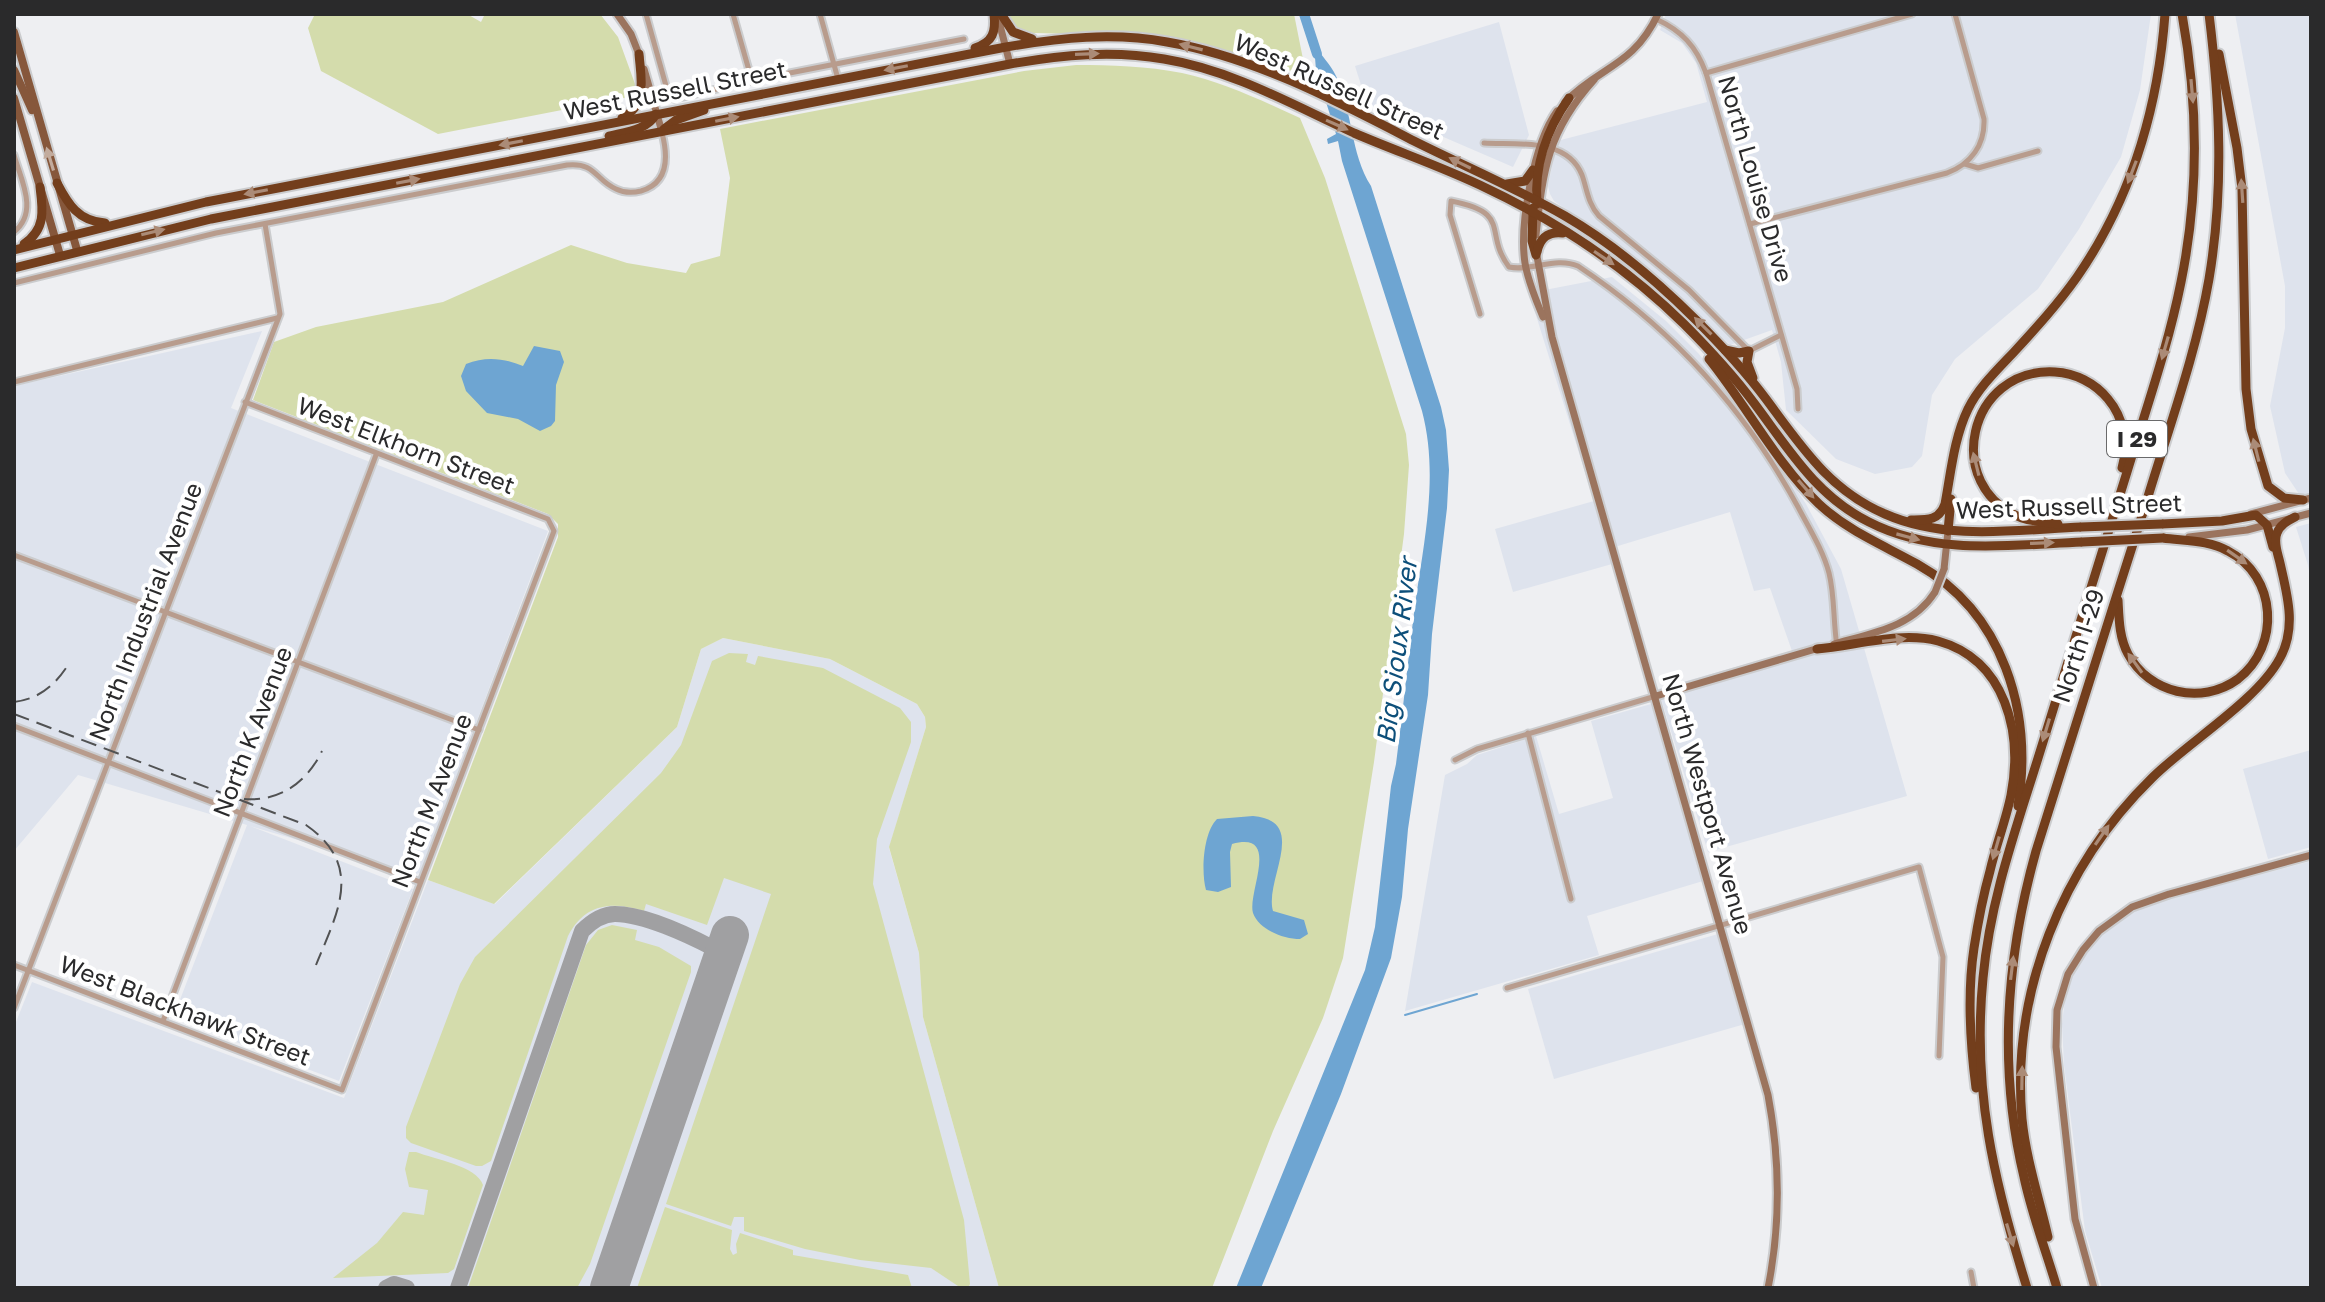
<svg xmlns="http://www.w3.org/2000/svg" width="2325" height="1302" viewBox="0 0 2325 1302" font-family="'Golos Text',sans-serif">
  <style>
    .built { fill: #dee3ed }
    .green { fill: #d4dcac }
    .water { fill: #6ea5d2 }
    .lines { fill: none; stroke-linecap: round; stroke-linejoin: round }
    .stream { stroke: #6ea5d2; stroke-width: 2 }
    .river { stroke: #6ea5d2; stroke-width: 10 }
    .taxiway { stroke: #a0a0a2; stroke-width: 16 }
    .runway { stroke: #a0a0a2; stroke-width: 38 }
    .street-casing { stroke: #cbccce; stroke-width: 9 }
    .secondary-casing { stroke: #cbccce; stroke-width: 11 }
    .primary-casing { stroke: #cbccce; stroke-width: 12 }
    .highway-casing { stroke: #cbccce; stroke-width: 13 }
    .street { stroke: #b89c8d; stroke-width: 5 }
    .secondary { stroke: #9b745e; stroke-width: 7 }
    .primary { stroke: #86573b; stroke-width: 8 }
    .highway { stroke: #733e1c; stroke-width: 9 }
    .rail { stroke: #515253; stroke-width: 2; stroke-dasharray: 16 8; stroke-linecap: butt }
    .secondary-bridge-casing { stroke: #cbccce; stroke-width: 11; stroke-linecap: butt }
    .highway-bridge-casing { stroke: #cbccce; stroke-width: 13; stroke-linecap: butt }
    .secondary-bridge { stroke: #9b745e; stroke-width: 7 }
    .highway-bridge { stroke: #733e1c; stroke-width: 9 }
    .oneway { fill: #ab8b77 }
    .oneway2 { fill: #c2ab9d }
    .labels { text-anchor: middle; stroke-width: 8; stroke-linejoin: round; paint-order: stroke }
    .shield { fill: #fff; stroke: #6a6a6b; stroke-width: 2 }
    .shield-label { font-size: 22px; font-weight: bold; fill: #2a2a2b }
    .street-label { font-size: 24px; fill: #2a2a2b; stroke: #fff }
    .water-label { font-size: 26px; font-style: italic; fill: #0d4f7a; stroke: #fff }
  </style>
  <rect width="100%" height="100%" fill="#eeeff2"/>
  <g class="built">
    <path d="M1666 14H2151L2140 90 2121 157 2079 229 2038 289 1955 359 1932 395 1922 456 1912 467 1875 474 1836 459 1786 410 1781 362 1772 330 1730 345 1642 263 1554 201 1550 194 1548 186 1557 141 1707 102 1696 63 1682 43 1660 30Z"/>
    <path d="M2235 14H2311V498L2303 500 2285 473 2270 406 2285 328V286Z"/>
    <path d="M1499 22 1529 135 1513 167 1367 104 1355 66Z"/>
    <path d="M1612 277 1666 321 1699 354 1755 428 1806 504 1841 569 1907 796 1708 852 1658 689 1792 651 1770 588 1754 591 1730 512 1608 549 1612 564 1513 592 1495 529 1594 501 1529 293Z"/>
    <path d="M262 331 231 408 548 531 420 873 415 874 250 826 413 889 339 1081 173 1018 247 825 78 775 14 851V386Z"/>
    <path d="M2311 523V583L2308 565 2296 527Z"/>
    <path d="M723 638 830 659 917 704 925 717 926 727 889 848 919 953 923 1017 999 1288H14V1027L32 982 344 1098 428 880 495 904 677 727 701 649Z"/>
    <path d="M1651 704 1703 881 1587 916 1599 955 1405 1011 1445 775 1467 764 1477 755 1536 736 1559 814 1613 798 1591 721Z"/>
    <path d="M2311 750V847L2268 859 2243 769Z"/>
    <path d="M2311 861V1288H2102L2085 1231 2064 1065 2062 1024 2066 991 2076 968 2099 937 2134 911 2169 899Z"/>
    <path d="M1718 934 1745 1024 1554 1079 1528 989Z"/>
  </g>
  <g class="green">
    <path d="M315 14H467L481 22 485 14H600L618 37 639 95 438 134 321 71 308 28Z"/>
    <path d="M1002 14H1294L1305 69C1267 77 1207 49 1167 42 1118 32 1064 35 1013 32Z"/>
    <path d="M1076 65C1111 65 1147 66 1182 73 1223 82 1263 101 1300 118L1325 178 1406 434 1409 465 1404 534 1374 762 1343 958 1323 1018 1273 1131 1212 1288H999L923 1017 919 953 889 847 926 727 925 717 917 704 830 659 723 638 701 649 677 727 494 904 428 880 558 537V524L548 514 253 400 274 342 316 327 443 302 571 245 627 263 686 273 691 264 720 256 730 178 720 129 1024 71Z"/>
    <path d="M729 653 748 654 746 662 755 665 758 656 823 668 900 708 911 722V742L877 839 873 884 964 1220 970 1284 968 1288 958 1286 931 1268 860 1260 805 1249 744 1231V1217H734L731 1226 666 1204 771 894 724 878 707 925 646 904 644 911C612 901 585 903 568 936L491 1161 482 1166H476L411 1143 406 1138V1127L460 984 475 957 661 773 681 745 712 661Z"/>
    <path d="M612 925 637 930 635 940 659 947 691 966V972L590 1264 577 1288H468L586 945 598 930Z"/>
    <path d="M409 1152H416C434 1159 477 1166 483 1185L454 1269 448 1273 333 1278 377 1243 403 1212 424 1215 428 1190 409 1187 405 1169Z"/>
    <path d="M665 1207 732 1230 730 1249 733 1255 737 1253 736 1244 740 1233 793 1250V1255L908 1275 912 1288H637Z"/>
  </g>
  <g class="water">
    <path d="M1314 45C1321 55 1331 65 1336 76 1353 111 1350 153 1371 186L1441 407 1446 430 1449 470 1447 508 1432 634 1428 695 1408 829 1402 897 1391 958 1341 1094 1261 1288H1236L1365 970 1375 927 1391 786 1396 764C1403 711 1408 658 1415 605 1424 541 1439 475 1422 411L1342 161 1338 141 1328 144 1327 139 1336 134 1316 70Z"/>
    <path d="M534 346 560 351 564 362 556 385 555 421 551 426 540 431 518 419 487 413 466 391 461 376 466 364C486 356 503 358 523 366Z"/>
    <path d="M1253 816C1310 821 1264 880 1273 911L1304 920 1308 934 1300 939C1284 939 1259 930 1253 913 1247 893 1282 830 1232 844L1230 852 1231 887 1218 892 1206 890C1201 872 1203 833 1217 819Z"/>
  </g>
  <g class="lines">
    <path class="stream" d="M1405 1015 1477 994"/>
    <path class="river" d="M1304 14 1317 54"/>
    <g class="taxiway">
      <path d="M386 1288 394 1284 407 1288"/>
      <path d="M458 1288 582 931C591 922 602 914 615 914 643 914 688 935 713 948L719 956 721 965"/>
    </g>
    <path class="runway" d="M609 1288 730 935"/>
    <g class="street-casing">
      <g id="street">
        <path d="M646 14 668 93 674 99 764 78 964 39"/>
        <path d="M733 14 752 81"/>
        <path d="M820 14 838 79"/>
        <path d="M1656 19C1682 31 1696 46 1706 73L1797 389 1798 409"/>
        <path d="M1706 73 1912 14"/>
        <path d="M1484 143C1515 145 1567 137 1582 175 1587 189 1588 204 1599 216L1689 290 1749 351 1781 335"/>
        <path d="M14 155C21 180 39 212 14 232"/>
        <path d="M1965 164 1978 168 2038 151"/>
        <path d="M1750 224 1947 173C1971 164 1985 145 1984 119L1955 14"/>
        <path d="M14 283 216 233 567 165C596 162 595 180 616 189 624 193 633 193 641 191 669 183 668 156 662 133"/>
        <path d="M1480 314 1450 215 1451 201C1513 213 1483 232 1509 267 1532 272 1555 256 1578 266 1671 328 1745 409 1798 507 1809 528 1823 550 1829 573 1835 597 1833 622 1837 646"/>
        <path d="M14 382 277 318"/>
        <path d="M14 555 479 730"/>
        <path d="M14 726 420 882"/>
        <path d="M1528 733 1571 899"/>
        <path d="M1455 760 1477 749 1656 696"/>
        <path d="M14 965 342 1090 554 531 548 519 245 402"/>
        <path d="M1507 988 1919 867 1943 957 1939 1056"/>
        <path d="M14 1008 280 314 265 224"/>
        <path d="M163 1021 376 455"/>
        <path d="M1971 1272 1974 1288"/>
      </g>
    </g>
    <g class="secondary-casing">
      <g id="secondary">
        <path d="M617 14 631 34 640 57"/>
        <path d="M997 14 1010 64"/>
        <path d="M644 69 662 132"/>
        <path d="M1565 102C1600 66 1633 67 1658 14"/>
        <path d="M1536 235C1543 169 1548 131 1594 80"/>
        <path d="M1536 251 1552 337 1768 1095C1780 1159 1781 1223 1768 1288"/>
        <path d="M1543 317C1536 300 1528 282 1525 263 1519 224 1534 143 1557 111"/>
        <path d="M2251 514 2311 498"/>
        <path d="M2189 537 2247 530 2311 513"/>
        <path d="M1944 569 1948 531"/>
        <path d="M1834 644C1873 633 1913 627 1935 592"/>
        <path d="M1656 696 1819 648"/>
        <path d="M2094 1288 2075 1219 2056 1047 2057 1010 2068 974 2083 950 2099 931 2132 907 2169 894 2311 855"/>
      </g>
    </g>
    <g class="primary-casing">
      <g id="primary">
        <path d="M14 32 77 250"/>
        <path d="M14 70 32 110"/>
        <path d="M14 98 60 255"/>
      </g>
    </g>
    <g class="highway-casing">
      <g id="highway">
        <path d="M1001 14 1013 32 1032 39"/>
        <path d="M975 48C993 42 996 32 994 14"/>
        <path d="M2219 54 2237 148 2242 189 2246 389 2251 429 2268 486 2284 498 2303 500"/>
        <path d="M622 118C648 105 641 79 639 54"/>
        <path d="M664 129 676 120 704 110"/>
        <path d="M609 136C625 132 648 130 656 114"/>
        <path d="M57 183C68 204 78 221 105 223"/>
        <path d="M1507 184 1525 181 1533 170"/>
        <path d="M1537 204C1534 166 1547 129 1569 98"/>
        <path d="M1533 208 1532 241 1536 255"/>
        <path d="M24 244C46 229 43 210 40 187"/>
        <path d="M14 250 206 202 1006 47C1060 38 1112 32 1167 42 1254 57 1337 101 1414 141 1464 166 1516 188 1565 216 1613 244 1657 281 1696 320 1721 345 1745 371 1766 399 1801 446 1829 490 1885 514 1946 541 2016 530 2081 527"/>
        <path d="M1537 252C1540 238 1548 231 1563 233"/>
        <path d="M14 268 211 219 1010 64C1062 55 1112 50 1164 59 1232 70 1293 105 1354 133 1398 152 1443 167 1486 188 1558 222 1627 268 1684 324 1709 349 1733 375 1754 403 1788 448 1816 496 1869 522 1935 556 2010 545 2082 542"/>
        <path d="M1725 350 1739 353 1749 351 1747 362 1753 378"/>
        <path d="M1709 359C1746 405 1777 464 1819 504 1848 531 1883 545 1917 564 2004 613 2033 712 2018 806"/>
        <path d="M1911 520C1927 520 1939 521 1945 504 1951 472 1954 438 1968 409 1979 387 1997 370 2014 352 2036 328 2058 304 2077 277 2131 199 2158 109 2165 14"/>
        <path d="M2058 524C2046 522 2034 522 2022 518 1941 487 1968 367 2055 372 2075 373 2095 383 2108 399 2124 418 2129 445 2122 468"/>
        <path d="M2162 524 2222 521 2256 515 2267 525 2273 547"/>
        <path d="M1948 531 1951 499"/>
        <path d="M2118 600C2119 618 2119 637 2128 654 2149 693 2201 706 2238 679 2281 646 2277 576 2228 551 2209 540 2184 541 2163 538"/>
        <path d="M1817 649C1855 646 1900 631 1938 641 2006 660 2023 733 2011 795 2006 820 1996 845 1990 871 1983 896 1978 922 1974 948 1967 994 1970 1042 1976 1088"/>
        <path d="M2048 1237C2039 1198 2026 1159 2022 1119 2011 992 2062 866 2152 778 2188 742 2257 701 2280 658 2297 627 2287 594 2280 563 2278 554 2273 542 2277 533 2280 525 2287 521 2295 517"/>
        <path d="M2027 1288C1994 1182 1972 1090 1983 978 1990 900 2016 829 2039 755 2068 661 2098 567 2127 472 2146 409 2168 347 2181 282 2199 194 2198 102 2182 14"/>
        <path d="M2057 1288C2046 1251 2032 1215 2024 1177 1998 1068 2006 958 2036 851 2072 734 2110 617 2147 500 2169 427 2196 354 2209 279 2224 190 2220 103 2209 14"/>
      </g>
    </g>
    <use href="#street" class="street"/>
    <use href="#secondary" class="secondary"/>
    <use href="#primary" class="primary"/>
    <use href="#highway" class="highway"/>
    <g class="rail">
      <path d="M14 702C38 699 53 687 66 668"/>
      <path d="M14 714 306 825C365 866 337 913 316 965"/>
      <path d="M244 799C280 802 307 782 322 751"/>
    </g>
    <g class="secondary-bridge-casing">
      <path id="secondary-bridge" d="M1935 592 1944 569"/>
    </g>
    <g class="highway-bridge-casing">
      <g id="highway-bridge">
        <path d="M2081 527 2162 524"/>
        <path d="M2082 542 2163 538"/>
      </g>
    </g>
    <use href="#secondary-bridge" class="secondary-bridge"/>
    <use href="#highway-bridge" class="highway-bridge"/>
  </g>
  <defs><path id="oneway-solid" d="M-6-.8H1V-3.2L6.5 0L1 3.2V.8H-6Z" transform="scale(2)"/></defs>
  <g class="oneway">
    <use href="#oneway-solid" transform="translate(1191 47) rotate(-166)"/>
    <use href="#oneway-solid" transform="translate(1087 54) rotate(-2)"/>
    <use href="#oneway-solid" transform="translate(896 68) rotate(169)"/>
    <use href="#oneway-solid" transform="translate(2192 91) rotate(85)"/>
    <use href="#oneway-solid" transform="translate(727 119) rotate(-11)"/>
    <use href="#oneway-solid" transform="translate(1337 125) rotate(24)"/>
    <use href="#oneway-solid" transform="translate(511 143) rotate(169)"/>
    <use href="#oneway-solid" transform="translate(1460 163) rotate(-154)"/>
    <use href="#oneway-solid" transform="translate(2132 172) rotate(111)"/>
    <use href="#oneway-solid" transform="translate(408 181) rotate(-11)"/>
    <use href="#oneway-solid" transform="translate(2242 191) rotate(-94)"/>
    <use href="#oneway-solid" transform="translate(256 192) rotate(169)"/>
    <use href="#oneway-solid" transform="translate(153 232) rotate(-13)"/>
    <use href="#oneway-solid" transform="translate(1604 258) rotate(34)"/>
    <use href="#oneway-solid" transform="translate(1703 326) rotate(-135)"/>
    <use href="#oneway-solid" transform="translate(2165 348) rotate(106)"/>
    <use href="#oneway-solid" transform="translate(2256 450) rotate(-104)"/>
    <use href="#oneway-solid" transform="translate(1976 464) rotate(-104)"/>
    <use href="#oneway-solid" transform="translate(1806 489) rotate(49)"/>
    <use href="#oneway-solid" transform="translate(1908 537) rotate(15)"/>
    <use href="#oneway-solid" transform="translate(2042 543) rotate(-2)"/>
    <use href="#oneway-solid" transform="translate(2237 557) rotate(35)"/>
    <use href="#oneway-solid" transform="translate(1894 640) rotate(-7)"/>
    <use href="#oneway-solid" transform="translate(2135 663) rotate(-126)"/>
    <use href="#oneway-solid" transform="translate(2046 730) rotate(107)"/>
    <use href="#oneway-solid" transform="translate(2102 835) rotate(-55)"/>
    <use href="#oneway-solid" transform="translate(1996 848) rotate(106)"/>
    <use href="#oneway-solid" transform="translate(2012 968) rotate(-83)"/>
    <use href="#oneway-solid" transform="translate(2022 1078) rotate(-89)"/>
    <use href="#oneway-solid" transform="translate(2010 1235) rotate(73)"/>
  </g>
  <use class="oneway2" href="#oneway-solid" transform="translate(50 159) rotate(-107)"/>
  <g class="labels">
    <rect class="shield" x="2107" y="421" width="60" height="36" rx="6"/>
    <g class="shield-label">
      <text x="2137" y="447">I 29</text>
    </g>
    <g class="street-label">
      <text transform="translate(1339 87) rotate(24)" y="8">West Russell Street</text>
      <text transform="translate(675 91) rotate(-11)" y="8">West Russell Street</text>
      <text transform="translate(1755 179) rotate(74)" y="8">North Louise Drive</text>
      <text transform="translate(406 446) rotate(21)" y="8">West Elkhorn Street</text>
      <text transform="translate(2069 507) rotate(-2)" y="8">West Russell Street</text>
      <text transform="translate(146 612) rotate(-69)" y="8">North Industrial Avenue</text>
      <text transform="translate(2079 646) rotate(-72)" y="8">North I-29</text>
      <text transform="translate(253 732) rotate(-69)" y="8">North K Avenue</text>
      <text transform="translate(432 801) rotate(-69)" y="8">North M Avenue</text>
      <text transform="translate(1707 804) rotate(74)" y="8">North Westport Avenue</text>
      <text transform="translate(185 1011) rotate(21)" y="8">West Blackhawk Street</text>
    </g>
    <g class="water-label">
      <text transform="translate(1397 651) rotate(-83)" y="9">Big Sioux River</text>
    </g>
  </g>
  <rect width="2325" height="1302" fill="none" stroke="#2a2a2b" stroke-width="32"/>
</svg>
